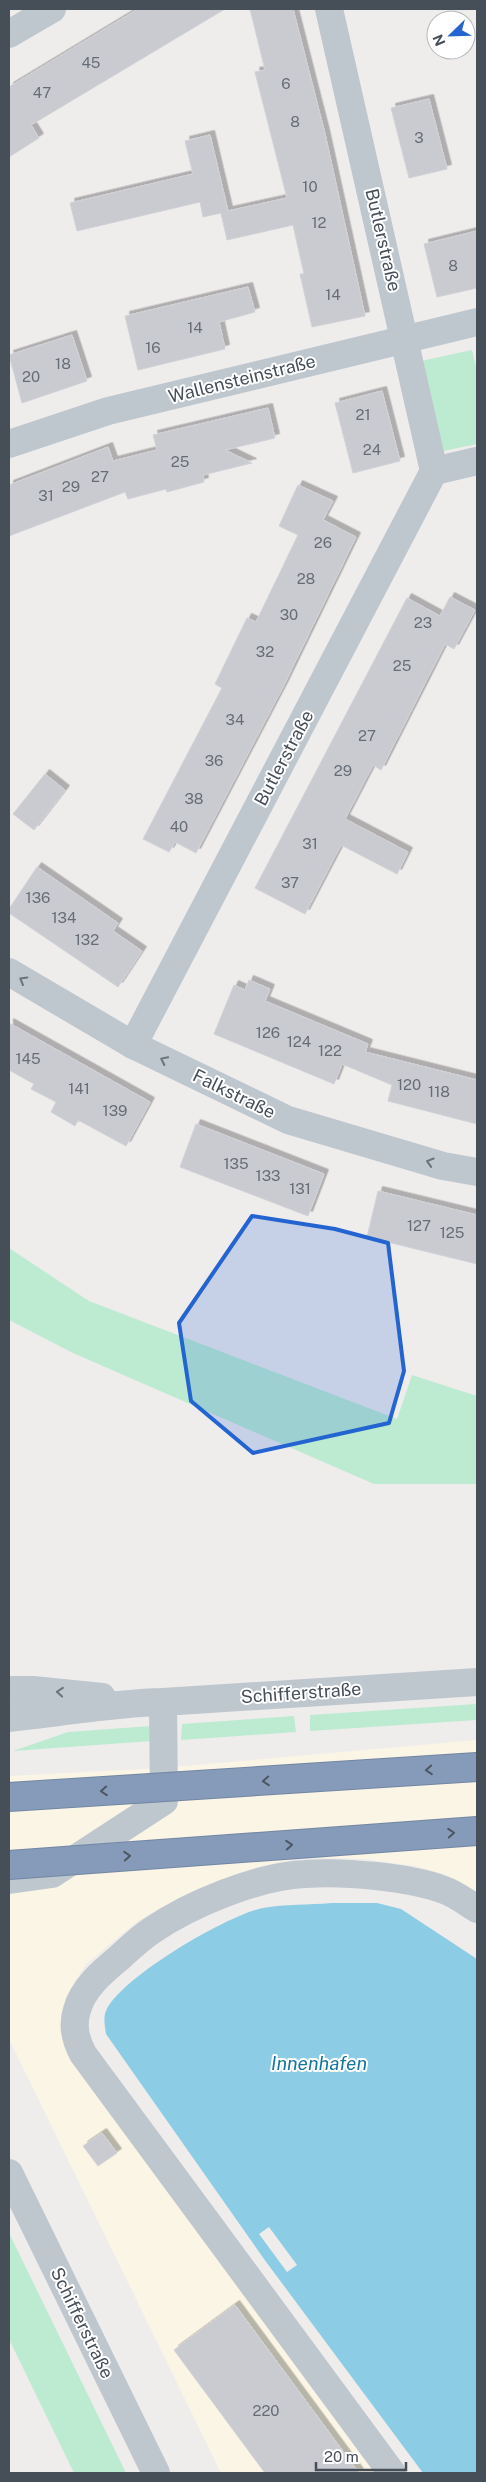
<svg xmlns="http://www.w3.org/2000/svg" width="486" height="2482" viewBox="0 0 486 2482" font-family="'Public Sans',sans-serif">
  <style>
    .commercial { fill: #faf5e5 }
    .green { fill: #bcebd1 }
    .water { fill: #8ccce5 }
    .pier { fill: #efecec }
    .building { fill: #cacbd1; stroke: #d0d2d8; filter: url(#shadow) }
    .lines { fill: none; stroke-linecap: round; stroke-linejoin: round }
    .minor { stroke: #bec6ce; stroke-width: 28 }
    .highway-bridge-casing { stroke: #7286a4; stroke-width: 30; stroke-linecap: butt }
    .highway-bridge { stroke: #869bb9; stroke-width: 28 }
    .oneway { stroke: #6a727b }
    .oneway2 { stroke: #4c5662 }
    .marked { fill: #2464d1; fill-opacity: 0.2; stroke: #2464d1; stroke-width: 4; stroke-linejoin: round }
    .labels { text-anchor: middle; stroke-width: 4; stroke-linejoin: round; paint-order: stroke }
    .number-label { font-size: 15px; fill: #676d76 }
    .street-label { font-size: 18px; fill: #464e58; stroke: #fff }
    .water-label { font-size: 19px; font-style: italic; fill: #15769c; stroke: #fff }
  </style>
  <defs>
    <filter id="shadow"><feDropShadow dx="4.5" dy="-4.5" stdDeviation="0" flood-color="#0004"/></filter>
  </defs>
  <rect width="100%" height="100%" fill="#efecec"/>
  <path class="commercial" d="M477 1740V1899L444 1874 415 1866 364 1859 302 1857 250 1869 184 1895 138 1921 86 1964 66 1997 60 2031 65 2030 382 2473H221L9 2039V1776L162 1768Z"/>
  <g class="green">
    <path d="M472 350 477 371V444L443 451 421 361Z"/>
    <path d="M9 1248 89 1301 397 1419 412 1375 477 1396V1484H374L73 1353 9 1320Z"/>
    <path d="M477 1704V1720L310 1731V1715Z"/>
    <path d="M294 1716 296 1732 181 1740 182 1724Z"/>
    <path d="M151 1726 152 1741 13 1751 68 1732Z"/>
    <path d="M9 2233 126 2473H74L9 2339Z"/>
  </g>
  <path class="water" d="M331 1903H377L401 1909 477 1959V2473H423L264 2259 106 2034C105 2027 103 2017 106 2011 120 1978 227 1915 263 1908 285 1904 309 1905 331 1903Z"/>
  <path class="pier" d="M269 2227 297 2265 287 2272 259 2234Z"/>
  <g class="building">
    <path d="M138 9H225L31 125 39 138 9 157V87Z"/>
    <path d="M250 9H293L325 134 365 316 312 327 300 274H304L293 225 227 240 221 213 203 217 200 202 77 231 70 203 193 174 185 141 210 135 228 211 287 198 255 72 265 70Z"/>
    <path d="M429 99 447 169 409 178 391 108Z"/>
    <path d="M477 231V288L437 297 424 244Z"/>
    <path d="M248 287 255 312 219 322 225 349 138 370 125 316Z"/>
    <path d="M72 335 87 381 22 403 9 355Z"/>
    <path d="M382 391 400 461 353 473 335 403Z"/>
    <path d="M268 408 275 438 225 450 252 463 203 475 204 482 167 492 166 489 128 499 125 492 9 536V485L108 447 113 461 157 450 153 435Z"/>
    <path d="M298 485 333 501 323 520 356 537 283 687 196 853 175 842 169 852 143 839 222 688 215 684 247 618 256 622 298 535 279 526Z"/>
    <path d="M450 597 475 610 454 649 445 644 381 770 373 765 345 819 408 852 397 874 341 845 305 914 255 888 407 598 440 616Z"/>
    <path d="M45 774 65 790 34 830 13 814Z"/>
    <path d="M37 867 118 923 113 931 142 951 118 987 9 913V909Z"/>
    <path d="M249 980 270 989 265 1001 368 1044 365 1052 477 1080V1124L388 1101 392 1085 342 1064 334 1084 214 1034 234 985 245 990Z"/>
    <path d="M9 1023 150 1102 126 1146 78 1120 75 1126 51 1112 56 1102 31 1089 34 1084 9 1070Z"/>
    <path d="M196 1124 324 1174 308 1216 180 1167Z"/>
    <path d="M378 1191 477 1215V1264L367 1237Z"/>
    <path d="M102 2133 117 2153 98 2166 83 2146Z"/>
    <path d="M235 2305 359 2473H265L174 2350Z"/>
  </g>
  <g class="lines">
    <g class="minor">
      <path d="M9 34 52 9"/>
      <path d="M9 444 108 411 477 322"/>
      <path d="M434 471 477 461"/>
      <path d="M9 972 133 1045 288 1120 443 1166 477 1172"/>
      <path d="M133 1045 434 471 329 9"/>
      <path d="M9 1690H33L102 1697"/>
      <path d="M9 1718C60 1713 111 1703 163 1702L477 1682"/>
      <path d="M9 1880 52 1874 164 1801 163 1702"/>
      <path d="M9 2173 156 2473"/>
      <path d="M392 2473 83 2054C76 2041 72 2025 77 2010 83 1988 102 1972 119 1958 129 1949 139 1939 151 1931 190 1904 258 1876 305 1874 343 1871 410 1877 444 1890 456 1894 467 1903 477 1909"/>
    </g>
    <g class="highway-bridge-casing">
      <g id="highway-bridge">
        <path d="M9 1797 477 1767"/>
        <path d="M9 1865 477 1831"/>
      </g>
    </g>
    <use href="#highway-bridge" class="highway-bridge"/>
  </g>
  <defs><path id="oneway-chevron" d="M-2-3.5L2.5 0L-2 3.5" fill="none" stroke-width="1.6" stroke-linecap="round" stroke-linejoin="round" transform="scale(1.25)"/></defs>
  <g class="oneway">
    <use href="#oneway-chevron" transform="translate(23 980) rotate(-150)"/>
    <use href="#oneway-chevron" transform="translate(164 1060) rotate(-154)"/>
    <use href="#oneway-chevron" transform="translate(430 1162) rotate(-163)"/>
    <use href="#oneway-chevron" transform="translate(60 1692) rotate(-175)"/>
  </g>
  <g class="oneway2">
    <use href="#oneway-chevron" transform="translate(429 1770) rotate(176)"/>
    <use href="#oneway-chevron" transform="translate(266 1781) rotate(176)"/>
    <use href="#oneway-chevron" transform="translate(104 1791) rotate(176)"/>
    <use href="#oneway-chevron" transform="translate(451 1833) rotate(-4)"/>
    <use href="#oneway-chevron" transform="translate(289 1845) rotate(-4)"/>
    <use href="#oneway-chevron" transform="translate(127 1856) rotate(-4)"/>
  </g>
  <path class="marked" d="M252 1216 335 1229 388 1243 404 1371 389 1423 253 1453 191 1401 179 1323Z"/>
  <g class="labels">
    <g class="number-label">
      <text x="91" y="68">45</text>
      <text x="286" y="89">6</text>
      <text x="42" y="98">47</text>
      <text x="295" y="127">8</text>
      <text x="419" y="143">3</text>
      <text x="310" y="192">10</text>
      <text x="319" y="228">12</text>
      <text x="453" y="271">8</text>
      <text x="333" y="300">14</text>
      <text x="195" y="333">14</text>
      <text x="153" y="353">16</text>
      <text x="63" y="369">18</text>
      <text x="31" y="382">20</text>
      <text x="363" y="420">21</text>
      <text x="372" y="455">24</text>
      <text x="180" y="467">25</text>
      <text x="100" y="482">27</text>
      <text x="71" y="492">29</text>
      <text x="46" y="501">31</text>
      <text x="323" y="548">26</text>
      <text x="306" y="584">28</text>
      <text x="289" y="620">30</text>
      <text x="423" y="628">23</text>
      <text x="265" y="657">32</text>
      <text x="402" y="671">25</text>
      <text x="235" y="725">34</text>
      <text x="367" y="741">27</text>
      <text x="214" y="766">36</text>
      <text x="343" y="776">29</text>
      <text x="194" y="804">38</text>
      <text x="179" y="832">40</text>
      <text x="310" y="849">31</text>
      <text x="290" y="888">37</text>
      <text x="38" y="903">136</text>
      <text x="64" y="923">134</text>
      <text x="87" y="945">132</text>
      <text x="268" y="1038">126</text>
      <text x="299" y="1047">124</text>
      <text x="330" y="1056">122</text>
      <text x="28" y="1064">145</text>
      <text x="409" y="1090">120</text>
      <text x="79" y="1094">141</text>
      <text x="439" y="1097">118</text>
      <text x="115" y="1116">139</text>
      <text x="236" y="1169">135</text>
      <text x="268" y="1181">133</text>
      <text x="300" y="1194">131</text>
      <text x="419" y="1231">127</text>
      <text x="452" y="1238">125</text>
      <text x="266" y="2416">220</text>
    </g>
    <g class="street-label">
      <text transform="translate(383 240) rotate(77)" y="6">Butlerstraße</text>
      <text transform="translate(242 379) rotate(-14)" y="6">Wallensteinstraße</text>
      <text transform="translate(284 758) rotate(-62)" y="6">Butlerstraße</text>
      <text transform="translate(234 1094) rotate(26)" y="6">Falkstraße</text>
      <text transform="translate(301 1693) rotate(-4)" y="6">Schifferstraße</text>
      <text transform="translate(82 2323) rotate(64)" y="6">Schifferstraße</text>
    </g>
    <g class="water-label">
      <text x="319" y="2070">Innenhafen</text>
    </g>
  </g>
  <rect width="486" height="2482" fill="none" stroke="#464e58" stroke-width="20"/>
  <g transform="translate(451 35) rotate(247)"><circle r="24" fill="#ffffff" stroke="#b5b8bc"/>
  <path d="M0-4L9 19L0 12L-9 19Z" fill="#2464d1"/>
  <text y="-8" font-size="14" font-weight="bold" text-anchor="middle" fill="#464e58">N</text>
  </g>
  <path d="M316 2462v8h90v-8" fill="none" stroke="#464e58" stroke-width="2.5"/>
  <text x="324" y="2462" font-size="15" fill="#464e58" stroke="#ffffff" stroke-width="4" paint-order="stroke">20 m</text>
</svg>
